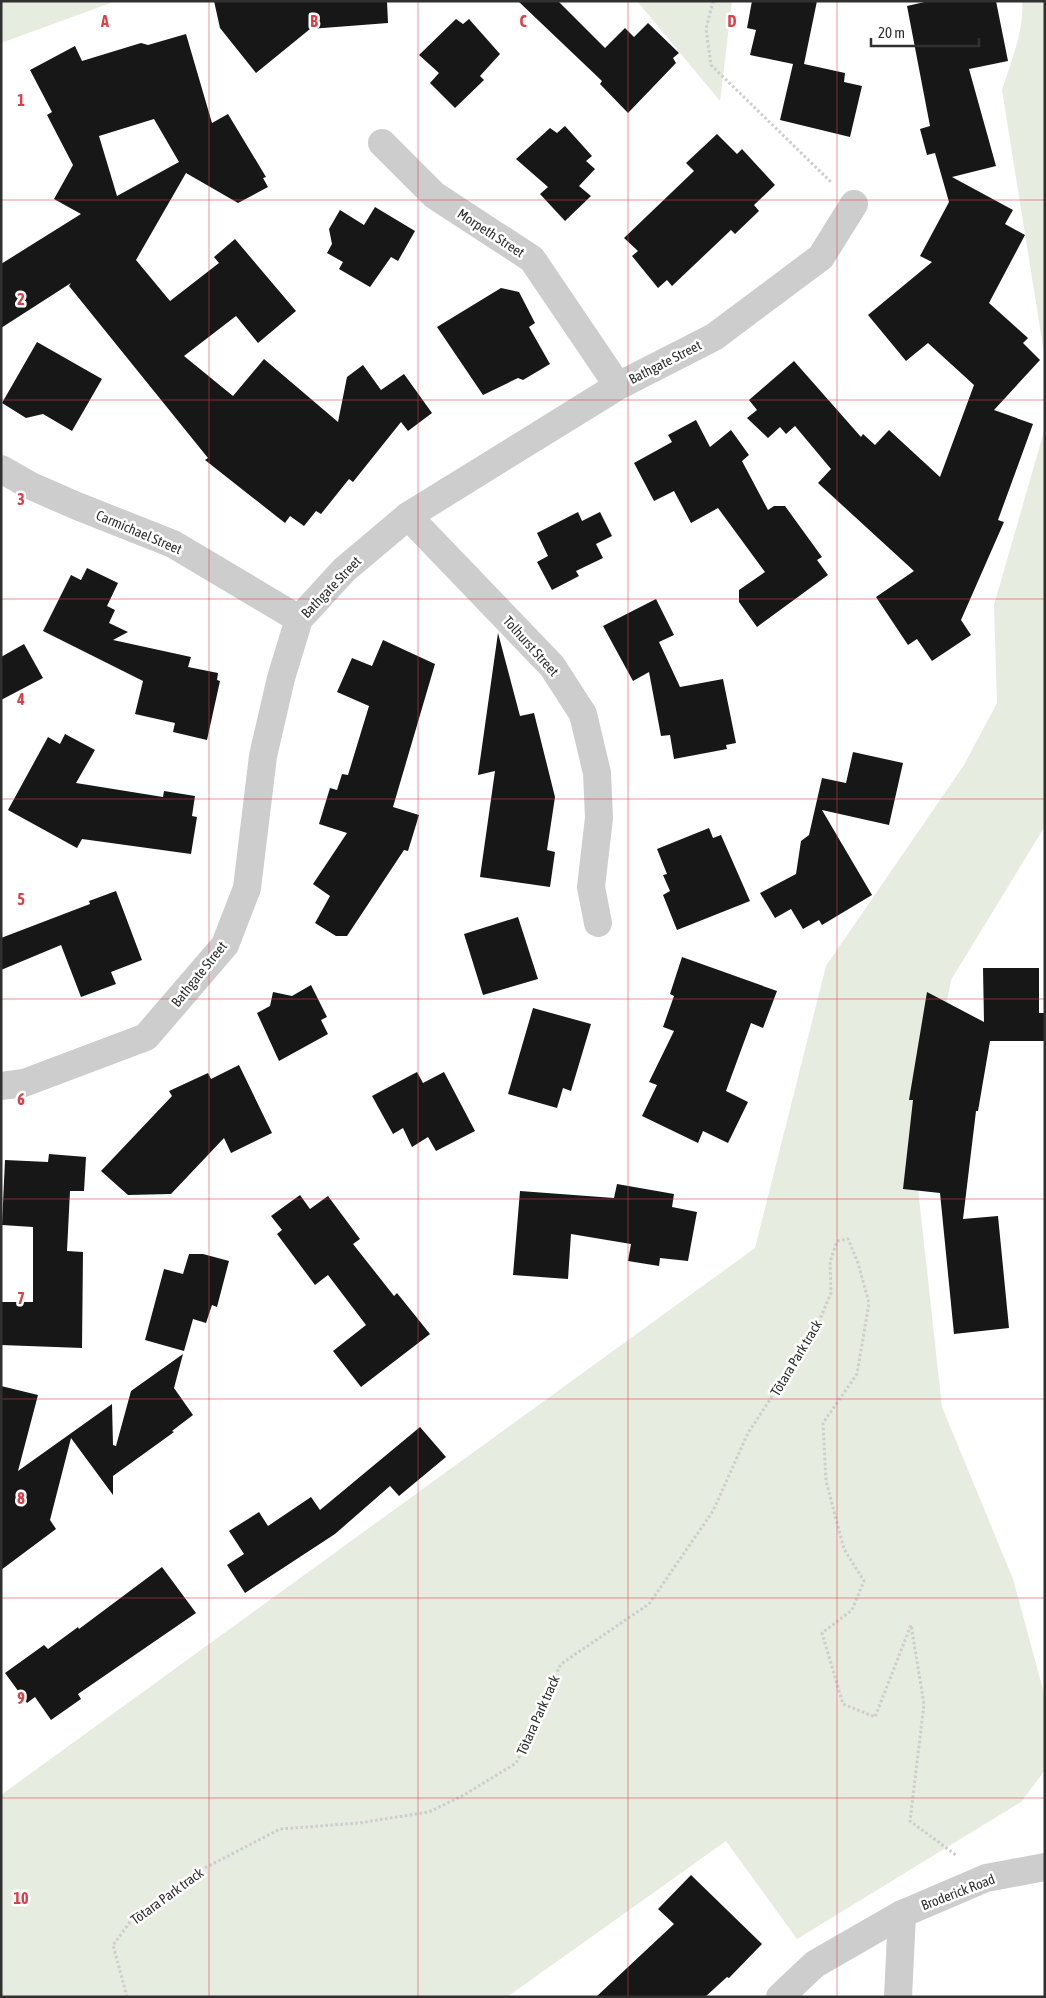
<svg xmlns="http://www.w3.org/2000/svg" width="1046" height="1998" viewBox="0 0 1046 1998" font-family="'Asap Condensed',sans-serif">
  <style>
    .green { fill: #e6ecdf }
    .building { fill: #171717; fill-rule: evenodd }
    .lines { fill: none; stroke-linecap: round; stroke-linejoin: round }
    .path { stroke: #cdcdcd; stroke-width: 3; stroke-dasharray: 2.5 2.5; stroke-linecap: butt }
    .street { stroke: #cdcdcd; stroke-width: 28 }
    .grid { fill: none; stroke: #d94047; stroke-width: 1; stroke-opacity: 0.55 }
    .labels { text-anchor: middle; stroke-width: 5; stroke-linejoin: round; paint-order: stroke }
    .street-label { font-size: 14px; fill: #303030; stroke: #fff }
    .grid-label { font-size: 16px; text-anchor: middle; font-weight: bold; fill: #d94047; stroke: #fff; stroke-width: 5; stroke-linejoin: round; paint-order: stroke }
  </style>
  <rect width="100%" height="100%" fill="#fff"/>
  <g class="green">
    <path d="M1 1H116L1 43Z"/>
    <path d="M637 1H732L720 101Z"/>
    <path d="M1022 1H1045V359L1002 90C1010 65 1025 28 1022 1Z"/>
    <path d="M1045 428V826L951 980 915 1162 942 1407 1013 1579 1045 1697V1770L1021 1802 797 1939 726 1841 507 1997H1V1795L755 1248 826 966 964 765 997 703 994 605Z"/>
  </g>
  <g class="building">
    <path d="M214 1H387L388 23 310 29 256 73 220 28Z"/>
    <path d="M518 1H558L605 48 625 28 634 37 648 23 679 53 673 58 676 63 628 113 600 84 602 81Z"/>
    <path d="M752 1H817L804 64 845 73 844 82 862 86 850 137 780 120 793 64 750 55 756 30 747 28Z"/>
    <path d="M929 1H996L1008 61 969 69 996 166 952 177 1013 210 1005 224 1025 235 989 303 1028 338 1023 343 1040 360 994 410 1033 424 998 520 1004 522 961 620 971 635 932 661 917 639 908 645 876 597 914 571 818 483 831 469 795 426 786 434 780 427 768 438 747 418 757 410 749 400 794 361 861 437 863 434 875 445 889 430 940 477 974 385 928 343 906 361 868 315 932 262 920 256 949 202 935 153 927 155 920 129 930 126 907 6Z"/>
    <path d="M456 19 463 24 469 19 500 54 480 76 484 80 455 108 430 83 439 73 419 55Z"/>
    <path d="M186 34 212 123 228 114 266 177 263 178 268 187 238 203 186 173 136 260 170 301 219 263 214 257 235 239 296 311 258 343 236 316 184 356 233 396 264 359 338 422 347 377 363 365 381 390 404 374 432 413 408 431 401 422 353 482 349 479 321 514 316 511 304 526 290 516 285 523 205 460 208 458 69 286 71 283 1 328V264L81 214 54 199 73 165 47 115 52 112 30 70 75 46 82 61 141 43 148 45ZM154 119 179 162 117 196 99 136Z"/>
    <path d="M565 126 592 156 586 161 595 169 579 186 591 196 565 221 540 194 548 187 516 159 550 128 557 133Z"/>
    <path d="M717 134 737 154 742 149 775 185 754 205 759 211 735 234 731 230 672 286 667 280 658 288 632 256 638 251 624 238 694 171 686 163Z"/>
    <path d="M375 207 415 231 398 261 391 257 370 287 339 269 343 262 327 253 332 244 329 229 340 210 364 225Z"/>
    <path d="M501 288 519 292 535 323 529 327 550 364 523 380 518 378 483 395 437 327Z"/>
    <path d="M37 342 102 379 72 431 43 414 26 418 2 403Z"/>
    <path d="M696 420 710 447 731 430 749 455 742 461 768 510 774 506H785L822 557 817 560 828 575 757 627 739 602V590L765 572 718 508 691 523 674 491 654 501 634 463 672 442 668 435Z"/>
    <path d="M578 512 582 521 600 512 612 536 596 544 603 558 576 571 579 576 552 590 537 562 548 556 537 533Z"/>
    <path d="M87 568 118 583 107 606 115 610 109 623 128 632 113 640 191 657 188 667 218 673 217 680 220 681 207 740 173 732 175 723 135 714 143 681 43 631 71 575 81 580Z"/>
    <path d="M656 599 674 635 659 642 680 687 723 679 736 743 726 745 727 749 674 759 670 735 661 736 649 672 633 681 603 626Z"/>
    <path d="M498 633 520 716 534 713 555 797 547 850 555 852 550 887 480 877 495 771 478 775Z"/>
    <path d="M383 640 435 664 393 807 419 815 408 851 404 850 347 936H336L315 923 330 896 313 884 347 833 319 824 330 788 337 790 342 774 348 775 369 706 337 692 352 658 372 666Z"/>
    <path d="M24 644 43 678 1 700V657Z"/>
    <path d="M65 734 95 750 76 783 163 797 164 791 195 796 192 816 197 817 191 854 82 839 77 848 8 810 48 737 60 744Z"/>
    <path d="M853 752 903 763 889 825 822 810 872 895 822 925 819 920 803 929 791 909 775 918 760 893 796 874 801 841 809 835 822 778 846 783Z"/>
    <path d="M709 828 713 838 721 835 750 901 677 930 663 895 670 891 663 875 667 874 657 849Z"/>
    <path d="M116 891 142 960 111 972 116 984 81 997 61 945 1 970V938L90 904 89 901Z"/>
    <path d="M518 917 538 979 483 995 464 934Z"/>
    <path d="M682 957 777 991 763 1028 751 1023 726 1091 748 1102 728 1143 703 1131 698 1143 642 1116 657 1085 649 1082 674 1031 663 1027 674 996 670 994Z"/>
    <path d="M983 968H1039V1013H1045V1041H990L978 1111H976L963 1219 998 1216 1009 1328 954 1334 940 1193 903 1189 913 1100H909L927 992 984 1022Z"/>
    <path d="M311 985 327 1017 321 1020 328 1034 279 1061 257 1013 270 1006 273 992 292 996Z"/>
    <path d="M533 1008 591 1024 571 1091 563 1088 557 1108 508 1094Z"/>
    <path d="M239 1065 272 1133 231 1153 224 1138 171 1194 128 1195 101 1171 172 1096 169 1091 208 1073 211 1079Z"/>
    <path d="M417 1072 423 1083 444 1072 475 1131 436 1151 428 1137 412 1147 403 1128 393 1134 372 1096Z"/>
    <path d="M49 1154 86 1157 84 1191H70L67 1251 83 1252 82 1348 1 1345V1302H33V1227L2 1225 5 1160 48 1162Z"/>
    <path d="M617 1184 674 1194 672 1207 697 1212 688 1261 660 1258 659 1266 628 1261 631 1244 571 1234 568 1279 513 1275 520 1191 614 1198Z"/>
    <path d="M300 1195 310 1209 328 1196 360 1239 353 1244 394 1296 397 1293 430 1334 361 1387 333 1351 366 1325 328 1275 315 1285 277 1234 282 1230 271 1216Z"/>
    <path d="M189 1254H203L229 1261 217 1307 212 1305 206 1323 193 1319 184 1351 145 1340 164 1269 183 1274Z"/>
    <path d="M183 1354 174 1388 193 1415 172 1431 174 1432 113 1476V1495L71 1438 50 1520 56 1529 1 1570V1386L38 1395 18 1471 112 1404 113 1445 116 1446 131 1391Z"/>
    <path d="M420 1427 446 1457 399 1496 390 1486 335 1534 245 1593 227 1565 244 1554 229 1531 259 1512 268 1526 311 1497 320 1510Z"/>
    <path d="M162 1567 196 1613 78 1694 81 1699 51 1720 35 1697 27 1703 5 1673 44 1645 48 1649 78 1627 79 1629Z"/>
    <path d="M691 1875 762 1944 729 1978 727 1977 705 1997H596L674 1924 658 1909Z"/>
  </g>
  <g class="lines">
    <g class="path">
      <path d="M713 1 706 29 711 65 831 182"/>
      <path d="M127 1997 113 1945 130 1922 201 1870 280 1829 359 1823 429 1812 464 1795 516 1763 534 1729 545 1695 561 1664 649 1604 713 1511 748 1433 815 1331 831 1293 830 1262 837 1241 848 1239 858 1263 869 1303 857 1374 823 1423 826 1481 844 1549 864 1581 852 1610 822 1633 843 1704 875 1717 911 1625 924 1704 910 1821 956 1855"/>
    </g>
    <g class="street">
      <path d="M382 143 434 195 532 259 618 386"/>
      <path d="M1 469 29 485 77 506 173 544 299 619"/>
      <path d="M408 516 552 666 583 714 597 773 599 818 591 887 598 923"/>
      <path d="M1 1086 24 1083 146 1037 225 945 247 888 263 756 281 678 299 619 344 570 408 516 618 386 714 337 821 257 854 204"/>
      <path d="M780 1997 815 1964 902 1914 986 1878 1045 1867"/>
      <path d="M898 1997 902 1914"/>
    </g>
  </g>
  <path class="grid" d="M209 1V1997M418 1V1997M628 1V1997M837 1V1997M1 200H1045M1 400H1045M1 599H1045M1 799H1045M1 999H1045M1 1199H1045M1 1399H1045M1 1598H1045M1 1798H1045"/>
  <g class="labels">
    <g class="street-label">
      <text transform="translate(491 233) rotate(33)" y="5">Morpeth Street</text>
      <text transform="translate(665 362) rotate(-27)" y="5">Bathgate Street</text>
      <text transform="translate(139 532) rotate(23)" y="5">Carmichael Street</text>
      <text transform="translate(331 587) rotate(-46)" y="5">Bathgate Street</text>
      <text transform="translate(531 646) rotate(48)" y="5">Tolhurst Street</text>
      <text transform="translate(199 974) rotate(-51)" y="5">Bathgate Street</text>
      <text transform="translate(796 1358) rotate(-59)" y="5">Tōtara Park track</text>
      <text transform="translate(538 1715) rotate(-66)" y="5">Tōtara Park track</text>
      <text transform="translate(958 1892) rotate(-21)" y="5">Broderick Road</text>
      <text transform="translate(167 1896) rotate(-36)" y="5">Tōtara Park track</text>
    </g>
  </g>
  <g class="grid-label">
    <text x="105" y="27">A</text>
    <text x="314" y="27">B</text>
    <text x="523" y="27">C</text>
    <text x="732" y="27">D</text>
    <text x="21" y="106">1</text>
    <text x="21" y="305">2</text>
    <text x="21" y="505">3</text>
    <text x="21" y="705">4</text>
    <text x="21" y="905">5</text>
    <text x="21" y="1105">6</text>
    <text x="21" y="1304">7</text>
    <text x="21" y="1504">8</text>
    <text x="21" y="1704">9</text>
    <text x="21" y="1904">10</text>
  </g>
  <rect width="1046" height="1998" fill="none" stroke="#303030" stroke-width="5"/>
  <path d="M871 38v8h108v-8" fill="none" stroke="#303030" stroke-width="2.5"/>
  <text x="878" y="38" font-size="15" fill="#303030" stroke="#ffffff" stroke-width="4" paint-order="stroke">20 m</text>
</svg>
